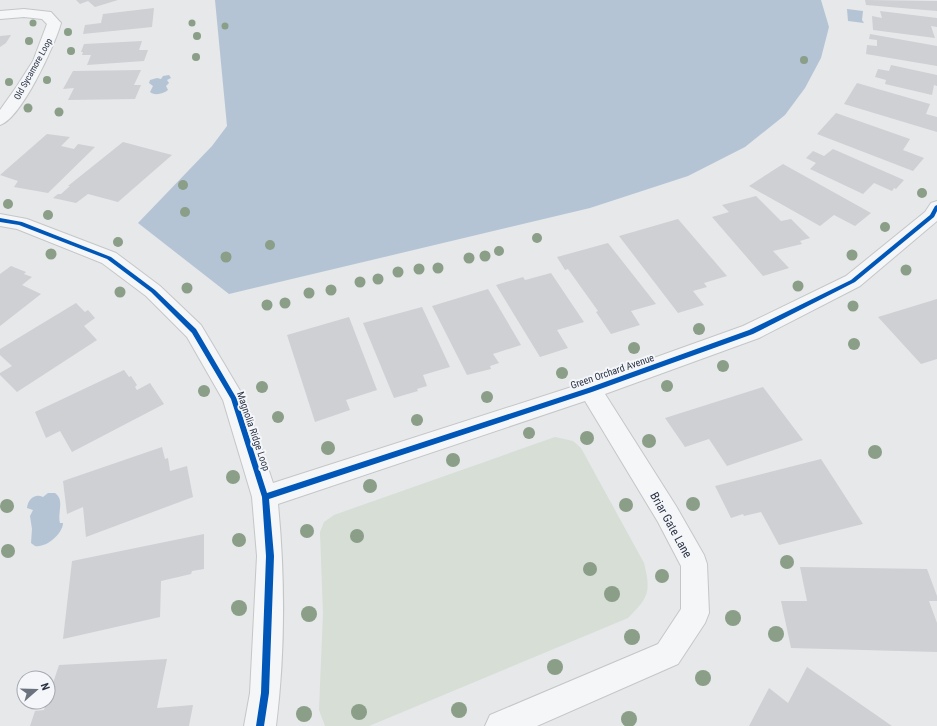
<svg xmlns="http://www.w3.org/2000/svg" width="937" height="726" viewBox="0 0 937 726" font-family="'Roboto Condensed',sans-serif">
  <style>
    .green { fill: #d6ded6 }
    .water { fill: #b4c4d5 }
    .building { fill: #ced0d3 }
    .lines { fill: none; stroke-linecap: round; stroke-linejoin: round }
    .minor-casing { stroke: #c4c6c8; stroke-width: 2 }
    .minor { fill: #f5f6f7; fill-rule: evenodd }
    .cycleway-casing { stroke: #f4f6f9; stroke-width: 2 }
    .cycleway { fill: #0057b8; fill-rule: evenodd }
    .tree { fill: #8a9e88 }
    .labels { text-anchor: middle; stroke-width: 4; stroke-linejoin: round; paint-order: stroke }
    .far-street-label { font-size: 9px; fill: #2b3445; stroke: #f4f6f9 }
    .street-label { font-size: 10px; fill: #2b3445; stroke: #f4f6f9 }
    .near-street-label { font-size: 12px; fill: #2b3445; stroke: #f4f6f9 }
  </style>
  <rect width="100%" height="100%" fill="#e6e8ea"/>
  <path class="green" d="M555 437 573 441 581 448 644 563C651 592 649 597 628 618L369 726H325L319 710 323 613 320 532 324 522 334 515Z"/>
  <g class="water">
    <path d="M215 0H821L829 27 821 58 805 88 785 115 745 147 688 176 590 208 229 294 138 223 212 146 227 126Z"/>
    <path d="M847 9 863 11 862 20 864 23 848 21Z"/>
    <path d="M169 75 171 78 167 80 169 83 166 86 168 90C163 94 155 96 150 92L153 86 149 83 150 80 157 78 161 79 163 76Z"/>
    <path d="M48 493H55C65 500 57 513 60 523H63C63 533 47 548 35 546L31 543 32 529 30 516 33 510 27 508C28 499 35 493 43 497Z"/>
  </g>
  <g class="building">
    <path d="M76 0H118L95 7 88 1 80 4Z"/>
    <path d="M865 0 937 1V11L866 5Z"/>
    <path d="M154 8 152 27 83 34 85 25 101 23 103 14Z"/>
    <path d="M880 11 937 18V27L931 26 935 38 873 30 872 16 882 18Z"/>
    <path d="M870 34 937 46V66L866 54 867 45 877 46V40L869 39Z"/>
    <path d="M11 35 6 43 0 47V36Z"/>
    <path d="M142 41 139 50H148L144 61 87 65 91 55H82L83 52H81L84 44Z"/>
    <path d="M891 65 937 75V86L934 85 932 95 885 84 886 80 875 77 878 69 889 71Z"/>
    <path d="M141 70 134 85H141L135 99 68 100 74 88 63 89 73 71Z"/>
    <path d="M857 83 930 104 926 114 937 117V132L844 104Z"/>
    <path d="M836 113 910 139 903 150 924 158 913 171 817 134Z"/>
    <path d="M47 134 70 137 61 146 74 149 78 144 95 147 48 193 14 187 18 181 0 175Z"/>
    <path d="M123 142 172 155 118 202 88 194 76 203 53 198 58 194H61L70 186H68Z"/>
    <path d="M833 149 904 180 896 189 894 188 892 191 874 183 863 194 810 169 816 163 806 158 813 151 824 156Z"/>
    <path d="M783 164 871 213 855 226 834 215 820 226 749 186Z"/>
    <path d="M756 196 781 221 791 219 810 238 800 241 802 244 773 251 789 268 763 276 712 217 729 212 722 205Z"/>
    <path d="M678 219 727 276 704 283 707 287 693 291 704 305 678 313 619 236Z"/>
    <path d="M608 243 656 304 631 311 640 325 611 334 596 312 598 311 568 269 565 270 557 257Z"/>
    <path d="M11 266 26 272 24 274 32 277 22 285 41 294 0 326V274Z"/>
    <path d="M551 273 584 322 557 330 568 348 540 357 496 285 523 277 525 280Z"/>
    <path d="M488 289 521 345 493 354 499 363 490 366 491 369 467 375 432 306Z"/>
    <path d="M937 299V359L921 364 878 317Z"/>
    <path d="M76 303 85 312 88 310 95 318 84 326 97 340 17 392 0 375V373L12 366 0 355V349Z"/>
    <path d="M422 307 450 367 423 375 427 386 417 389 418 391 394 398 363 323Z"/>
    <path d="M349 317 377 390 346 400 350 410 315 422 287 335Z"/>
    <path d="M124 370 129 377 131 376 137 385 135 387 137 390 150 383 164 404 72 452 60 431 46 438 35 412Z"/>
    <path d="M763 387 803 440 727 466 709 439 685 447 665 418Z"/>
    <path d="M162 447 165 459 168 458 170 471 187 466 193 497 86 537 83 507 67 514 63 481Z"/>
    <path d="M821 459 863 524 779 545 761 512 744 516 743 514 731 518 715 486Z"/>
    <path d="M204 534V569L192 571 191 574 161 581 160 617 63 639 72 561Z"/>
    <path d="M800 567 927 569 937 596V601H929L937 623V652L791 648 781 601H807Z"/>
    <path d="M167 659 157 708 193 705 189 726H30L35 711 44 710 59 665Z"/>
    <path d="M807 667 892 726H749L769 688 788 703Z"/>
  </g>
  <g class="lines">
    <g class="minor-casing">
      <g id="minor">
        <path d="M24 9 51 12 61 23C55 45 21 119 0 125V110L17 86 33 61 47 24 42 19 24 17 0 19V11Z"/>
        <path d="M937 201V221L860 286 759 338 605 394 676 506 704 555 707 564 709 613 705 623 678 664 537 726H485L490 715 658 644 681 609V566L658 522 585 401 278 504C285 576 285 655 276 726H244L250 693 257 556 252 497 223 400 187 337 146 296 102 263 17 229 0 226V214L27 219 116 253 160 286 201 325 245 399 273 483 584 383 743 326 846 276 925 212 931 203Z"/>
      </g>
    </g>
    <use href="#minor" class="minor"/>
    <g class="cycleway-casing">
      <path id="cycleway" d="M937 205V211L934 217 855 282 753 334 592 392 269 499 274 556 269 693 264 726H256L261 693 266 556 262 497 231 399 192 333 151 292 107 259 19 225 0 222V218L22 222 111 257 155 290 196 329 237 399 267 493 588 388 749 330 851 280 930 215 935 206Z"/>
    </g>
    <use href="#cycleway" class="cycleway"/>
  </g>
  <g class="tree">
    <circle cx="33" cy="23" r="3.5"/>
    <circle cx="192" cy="23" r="3.5"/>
    <circle cx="225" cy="26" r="3.5"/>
    <circle cx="68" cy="32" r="4"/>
    <circle cx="197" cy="36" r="4"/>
    <circle cx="29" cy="41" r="4"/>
    <circle cx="71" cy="51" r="4"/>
    <circle cx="196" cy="57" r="4"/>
    <circle cx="804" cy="60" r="4"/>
    <circle cx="47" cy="80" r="4"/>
    <circle cx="9" cy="82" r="4"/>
    <circle cx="28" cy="108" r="4.5"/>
    <circle cx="59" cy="112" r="4.5"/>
    <circle cx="183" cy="185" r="5"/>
    <circle cx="922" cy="193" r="5"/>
    <circle cx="8" cy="204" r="5"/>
    <circle cx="185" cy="212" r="5"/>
    <circle cx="48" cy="215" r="5"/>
    <circle cx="885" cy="227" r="5"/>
    <circle cx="537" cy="238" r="5"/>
    <circle cx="118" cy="242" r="5"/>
    <circle cx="270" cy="245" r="5"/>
    <circle cx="499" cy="251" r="5"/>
    <circle cx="51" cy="254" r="5.5"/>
    <circle cx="852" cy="255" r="5.5"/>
    <circle cx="485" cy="256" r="5.5"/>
    <circle cx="226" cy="257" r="5.5"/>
    <circle cx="469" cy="258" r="5.5"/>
    <circle cx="438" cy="268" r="5.5"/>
    <circle cx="419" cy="269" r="5.5"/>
    <circle cx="906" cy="270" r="5.5"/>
    <circle cx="398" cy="272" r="5.5"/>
    <circle cx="378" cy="279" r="5.5"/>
    <circle cx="360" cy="282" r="5.5"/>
    <circle cx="798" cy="286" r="5.5"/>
    <circle cx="187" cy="288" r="5.5"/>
    <circle cx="331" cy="290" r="5.5"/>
    <circle cx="120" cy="292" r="5.5"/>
    <circle cx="309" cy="293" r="5.5"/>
    <circle cx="285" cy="303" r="5.5"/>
    <circle cx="267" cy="305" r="5.5"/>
    <circle cx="853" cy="306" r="5.5"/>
    <circle cx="699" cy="329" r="6"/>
    <circle cx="854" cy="344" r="6"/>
    <circle cx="634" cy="348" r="6"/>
    <circle cx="723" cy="366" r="6"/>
    <circle cx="562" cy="373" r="6"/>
    <circle cx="667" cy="386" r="6"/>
    <circle cx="262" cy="387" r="6"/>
    <circle cx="204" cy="391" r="6"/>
    <circle cx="487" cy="397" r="6"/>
    <circle cx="278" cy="417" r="6"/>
    <circle cx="417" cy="420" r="6"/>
    <circle cx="529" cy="433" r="6"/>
    <circle cx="587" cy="438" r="7"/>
    <circle cx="649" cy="441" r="7"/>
    <circle cx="328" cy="448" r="7"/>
    <circle cx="875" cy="452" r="7"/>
    <circle cx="453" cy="460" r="7"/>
    <circle cx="233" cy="477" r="7"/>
    <circle cx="370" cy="486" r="7"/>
    <circle cx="693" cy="504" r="7"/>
    <circle cx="626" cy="505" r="7"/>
    <circle cx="7" cy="506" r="7"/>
    <circle cx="307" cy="531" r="7"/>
    <circle cx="357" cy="536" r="7"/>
    <circle cx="239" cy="540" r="7"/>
    <circle cx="8" cy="551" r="7"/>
    <circle cx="787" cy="562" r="7"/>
    <circle cx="590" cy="569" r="7"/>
    <circle cx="662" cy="576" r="7"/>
    <circle cx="612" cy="594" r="8"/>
    <circle cx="239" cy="608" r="8"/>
    <circle cx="309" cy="614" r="8"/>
    <circle cx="733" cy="618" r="8"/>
    <circle cx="776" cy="634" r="8"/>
    <circle cx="632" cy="637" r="8"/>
    <circle cx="555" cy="667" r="8"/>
    <circle cx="703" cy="678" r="8"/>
    <circle cx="459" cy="710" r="8"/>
    <circle cx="359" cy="712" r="8"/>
    <circle cx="304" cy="714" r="8"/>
    <circle cx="629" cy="719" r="8"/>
  </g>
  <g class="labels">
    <g class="far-street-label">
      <text transform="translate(33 69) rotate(-61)" y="3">Old Sycamore Loop</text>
    </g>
    <g class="street-label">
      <text transform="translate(612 371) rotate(-19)" y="4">Green Orchard Avenue</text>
      <text transform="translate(254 431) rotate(71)" y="4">Magnolia Ridge Loop</text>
    </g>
    <g class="near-street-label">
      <text transform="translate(671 525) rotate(61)" y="4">Briar Gate Lane</text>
    </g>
  </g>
  <g transform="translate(36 690) rotate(70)"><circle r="19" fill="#f4f6f9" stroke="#a4a8b1"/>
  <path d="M0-3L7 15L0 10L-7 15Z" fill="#6c737f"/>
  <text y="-6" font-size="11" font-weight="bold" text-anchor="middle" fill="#2b3445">N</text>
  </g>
</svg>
